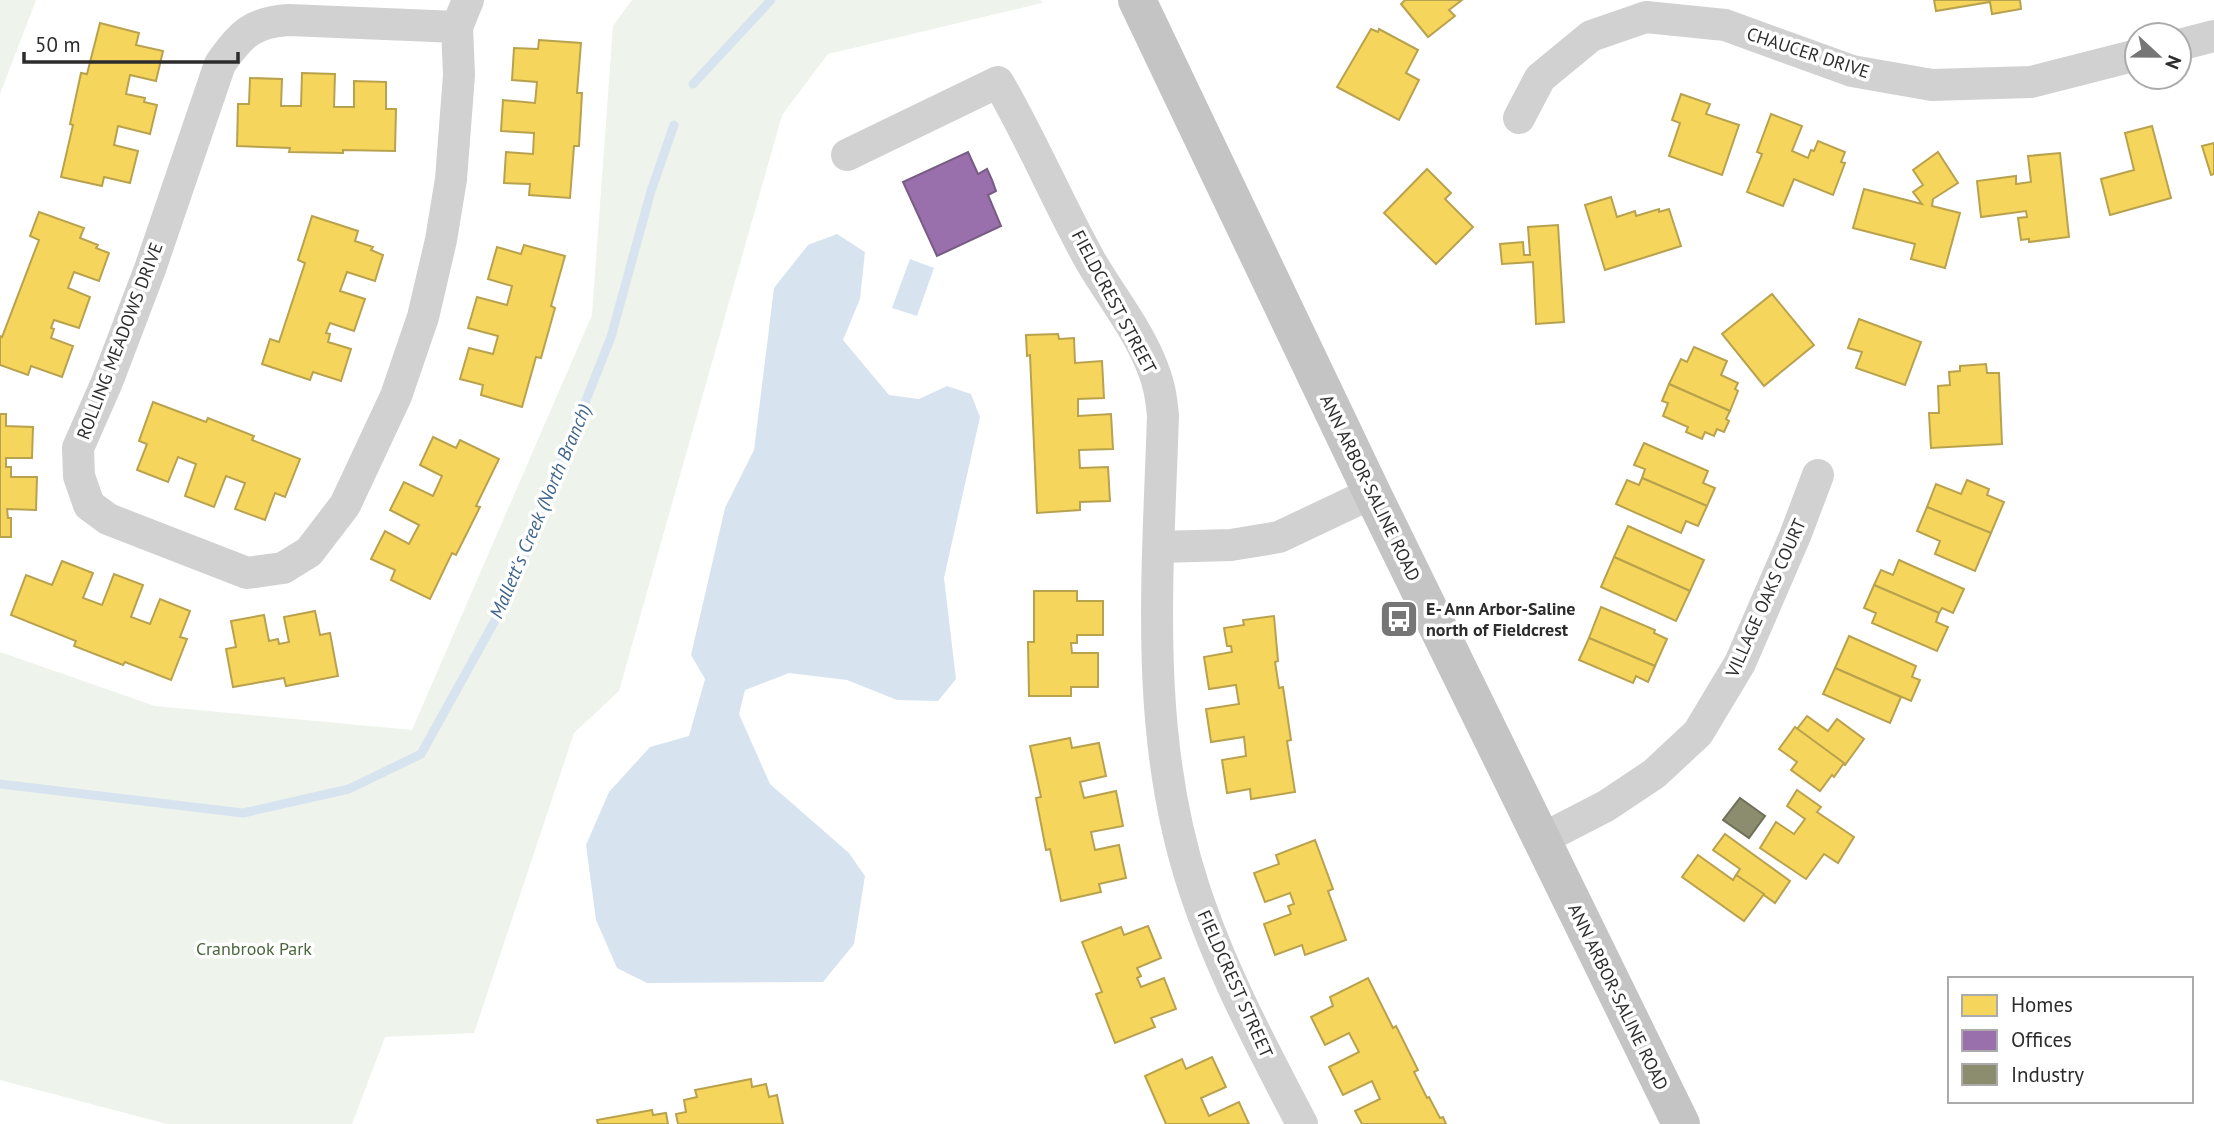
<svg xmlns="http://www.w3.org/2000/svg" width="2214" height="1124" viewBox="0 0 2214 1124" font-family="'PT Sans',sans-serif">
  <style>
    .green { fill: #eef3eb }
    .water { fill: #d7e4f0 }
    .homes { fill: #f6d55c; stroke: #b9a24e; stroke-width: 2 }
    .offices { fill: #9970ab; stroke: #785c85; stroke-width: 2 }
    .industry { fill: #8c8c6e; stroke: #6f6f5a; stroke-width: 2 }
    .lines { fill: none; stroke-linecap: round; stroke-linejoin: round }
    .stream { stroke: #d7e4f0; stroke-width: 9 }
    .minor { stroke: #d1d1d1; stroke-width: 32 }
    .major { stroke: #c4c4c4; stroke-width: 38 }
    .labels { text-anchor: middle; stroke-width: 7; stroke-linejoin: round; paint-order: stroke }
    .street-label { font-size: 18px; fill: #2c2c2c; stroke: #fff }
    .poi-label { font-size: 18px; font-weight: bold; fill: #2c2c2c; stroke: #fff; text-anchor: start }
    .park-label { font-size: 18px; fill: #4b663c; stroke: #fff }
    .water-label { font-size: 19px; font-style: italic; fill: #3e648b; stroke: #fff }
  </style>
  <rect width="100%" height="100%" fill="#fff"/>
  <g class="green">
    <path d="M0 0H36L0 94Z"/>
    <path d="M632 0H1041L1042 3 828 54 782 115 619 691 574 733 474 1033 385 1037 352 1124H167L0 1080V652L155 706 412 730 592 315 613 26Z"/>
  </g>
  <g class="water">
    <path d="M837 234 865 252 860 299 843 340 889 395 919 399 947 386 971 394 980 417 944 578 956 679 938 701 897 700 847 680 789 673 745 690 739 714 770 784 849 853 865 876 854 944 823 982 647 983 617 968 596 920 586 845 609 792 650 747 689 736 705 679 691 655 725 508 754 450 774 288 808 245Z"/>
    <path d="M910 259 934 268 917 316 892 308Z"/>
  </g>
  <g class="homes">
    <path d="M1405 0H1462L1449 10 1455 16 1428 37 1401 4Z"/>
    <path d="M1934 0H2020L2021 9 1992 14 1990 2 1936 11Z"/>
    <path d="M100 23 139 33 136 45 163 51 156 81 130 75 126 94 145 98 144 102 157 105 150 134 118 126 114 145 138 151 130 183 104 177 102 186 61 177 73 125 70 124 81 73 87 74Z"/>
    <path d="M1371 29 1378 32 1379 29 1418 50 1406 73 1419 80 1399 120 1337 87Z"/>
    <path d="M539 40 581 43 577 93H582L579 146H574L570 198 529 195 530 184 504 183 506 152 533 154 534 133 501 131 503 100 535 103 537 82 512 80 514 48 538 49Z"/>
    <path d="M302 73 335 74 334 107H354V81L386 82V109H396L395 151 343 150V153L289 152 290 148 237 146 238 104H249L250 78 282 79 281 106H301Z"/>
    <path d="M1681 94 1710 104 1706 114 1739 125 1722 175 1669 156 1680 123 1672 120Z"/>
    <path d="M1771 114 1802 126 1792 151 1808 158 1811 150 1814 151 1818 141 1845 152 1841 162 1845 163 1833 195 1794 179 1783 206 1747 192 1762 154 1757 152Z"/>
    <path d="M2152 126 2171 198 2110 215 2101 179 2134 170 2125 133Z"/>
    <path d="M2214 143V174L2211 175 2202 146Z"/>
    <path d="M1938 152 1958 183 1933 199 1932 206 1960 213 1945 268 1911 259 1915 244 1853 228 1864 189 1922 204 1913 192 1923 185 1913 170Z"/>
    <path d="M2060 153 2069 237 2029 242V239L2021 240 2018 218 2027 217 2026 211 1981 217 1977 181 2016 176V184L2031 182 2028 156Z"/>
    <path d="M1427 169 1451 193 1445 199 1473 227 1436 264 1384 213Z"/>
    <path d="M1611 197 1617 217 1635 211 1636 216 1659 209V212L1669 209 1681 246 1605 270 1585 205Z"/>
    <path d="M39 212 84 228 80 238 98 245 96 248 109 253 99 281 74 272 68 288 90 297 79 328 54 320 51 328 54 329 51 338 73 346 62 377 31 366 28 375 0 365V336L2 337 39 240 30 236Z"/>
    <path d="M312 216 358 231 355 241 373 247 371 250 383 255 375 281 347 272 340 291 365 299 354 331 330 323 326 333 330 334 328 342 351 349 341 381 313 372 310 380 262 364 270 339 279 342 305 263 298 260Z"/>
    <path d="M1558 225 1564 322 1536 324 1533 262 1502 264 1500 244 1523 242 1524 255H1530L1528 227Z"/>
    <path d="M524 245 565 256 551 306 555 308 541 358 536 357 522 407 481 395 483 385 460 379 469 348 493 354 498 336 468 328 477 297 507 305 512 286 488 279 497 247 521 254Z"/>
    <path d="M1772 294 1814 345 1764 386 1722 334Z"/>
    <path d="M1859 319 1921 342 1905 385 1856 368 1862 352 1848 348Z"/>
    <path d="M1058 334 1059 339 1074 338 1075 363 1102 361 1104 398 1078 399V416L1111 414 1113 449 1079 450 1080 468 1108 467 1110 501 1080 502V510L1037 513 1030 355 1027 356 1026 335Z"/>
    <path d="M1694 347 1727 361 1721 375 1738 383 1735 389 1738 391 1730 411 1669 384 1681 359 1687 362Z"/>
    <path d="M1986 364 1987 373H1999L2002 444 1931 448 1929 413H1939L1938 386 1950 385 1949 372 1960 371V366Z"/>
    <path d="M1669 384 1730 411 1726 419 1729 421 1724 432 1717 429 1714 436 1705 432 1702 439 1686 432 1688 427 1663 416 1668 403 1662 401Z"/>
    <path d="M153 402 206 422 208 418 254 436 252 440 300 459 285 497 275 493 265 520 235 509 245 483 226 476 214 507 185 496 196 464 178 457 168 482 137 470 147 444 139 441Z"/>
    <path d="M0 414H6V426L33 427 32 458H6V467H11V477H37L36 510 7 509 8 518H11V537H0Z"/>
    <path d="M433 437 456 448 460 440 499 459 476 506 480 507 456 555 452 553 430 599 391 580 395 570 371 559 385 531 409 544 419 525 390 510 404 482 433 496 442 476 420 465Z"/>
    <path d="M1644 443 1708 471 1703 483 1715 488 1707 506 1642 478 1645 469 1634 465Z"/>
    <path d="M1642 478 1707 506 1698 526 1686 521 1681 533 1616 504 1627 480 1639 485Z"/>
    <path d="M1967 480 1989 489 1987 495 2004 502 1991 533 1927 507 1936 484 1961 494Z"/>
    <path d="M1927 507 1991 533 1975 571 1935 554 1940 541 1917 531Z"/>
    <path d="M1628 526 1704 560 1690 591 1614 557Z"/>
    <path d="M1614 557 1690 591 1676 621 1601 587Z"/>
    <path d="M1899 560 1964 589 1953 613 1942 608 1939 613 1874 585 1881 570 1893 575Z"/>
    <path d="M62 561 93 573 83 598 102 605 114 574 143 585 131 617 150 624 160 599 190 611 180 637 187 639 171 680 125 662 123 665 74 646 76 641 11 615 26 575 52 585Z"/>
    <path d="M1874 585 1939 613 1936 622 1948 627 1937 651 1872 623 1876 613 1864 608Z"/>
    <path d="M1034 591H1077V601H1103V635H1077V643H1071L1072 653H1098V687H1071V696H1029L1028 642H1034Z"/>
    <path d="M1601 607 1655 630 1654 633 1667 639 1655 666 1589 638Z"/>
    <path d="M315 611 320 635 330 633 338 676 286 686 284 678 233 687 226 649 236 647 231 621 264 615 269 641 278 639 279 644 289 642 284 617Z"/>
    <path d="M1274 616 1278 661 1275 662 1279 688 1283 687 1291 740 1287 741 1295 792 1251 799 1250 789 1227 793 1222 760 1246 756 1244 737 1211 742 1206 709 1239 704 1236 685 1209 689 1204 657 1232 652 1231 646H1227L1224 628 1244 625 1243 620Z"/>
    <path d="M1849 636 1916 666 1912 677 1920 680 1911 701 1835 668Z"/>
    <path d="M1589 638 1655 666 1648 682 1636 676 1633 683 1579 660Z"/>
    <path d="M1835 668 1901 697 1890 723 1823 694Z"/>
    <path d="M1807 716 1828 731 1837 719 1864 739 1845 765 1797 729Z"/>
    <path d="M1795 727 1844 763 1834 777 1832 775 1820 791 1791 770 1797 762 1779 749Z"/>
    <path d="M1070 738 1072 748 1099 743 1106 776 1080 782 1084 798 1116 791 1123 826 1091 832 1095 850 1119 845 1126 878 1099 884 1101 892 1061 901 1050 849 1046 850 1036 798 1041 797 1030 746Z"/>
    <path d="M1797 790 1821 807 1817 812 1854 837 1838 863 1824 854 1806 879 1760 848 1776 822 1794 834 1805 819 1787 806Z"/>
    <path d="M1725 834 1790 881 1775 903 1736 875 1740 869 1713 850Z"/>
    <path d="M1315 840 1333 889 1328 891 1346 940 1305 955 1302 945 1275 955 1264 924 1291 914 1288 906 1294 904 1290 893 1265 902 1254 873 1279 864 1276 855Z"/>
    <path d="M1698 855 1733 880 1736 875 1764 894 1744 921 1682 877Z"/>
    <path d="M1148 926 1161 958 1137 968 1141 976 1137 978 1141 987 1164 978 1176 1009 1151 1018 1155 1027 1115 1043 1096 994 1102 992 1082 942 1121 927 1124 935Z"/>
    <path d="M1368 978 1393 1028 1396 1026 1418 1070 1414 1072 1427 1098 1429 1097 1440 1118 1443 1117 1446 1124H1362L1355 1111 1380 1099 1372 1081 1343 1095 1329 1067 1359 1052 1349 1033 1325 1045 1311 1017 1333 1006 1330 997Z"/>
    <path d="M1212 1057 1226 1087 1201 1098 1209 1116 1239 1102 1249 1124H1166L1145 1076 1182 1059 1186 1069Z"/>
    <path d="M751 1079 752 1087 766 1084 769 1097 777 1095 783 1124H678L676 1114 686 1112 684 1100 697 1097 695 1090Z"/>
    <path d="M652 1110 653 1115 666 1113 668 1124H598L597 1120Z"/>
  </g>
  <path class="offices" d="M968 152 978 174 987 169 992 180 996 191 988 195 1001 226 937 256 903 182Z"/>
  <path class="industry" d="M1740 798 1765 816 1749 838 1723 820Z"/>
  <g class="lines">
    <g class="stream">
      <path d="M693 84 771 0"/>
      <path d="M0 784 243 813 349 789 421 754 508 597 611 337 651 191 674 125"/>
    </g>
    <g class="minor">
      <path d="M289 20 457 27 459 75 451 179 441 240 423 317 396 396 345 505 309 552 283 568 247 573 108 519 89 505 79 476 78 448 107 382 150 269 220 64C240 35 252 22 289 20Z"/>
      <path d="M457 27 468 0"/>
      <path d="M2179 45 2214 36"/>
      <path d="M1519 118 1540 78 1591 36 1646 17 1725 25 1852 71 1932 85 2031 82 2137 55"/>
      <path d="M847 155 998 82C1032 140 1058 203 1091 262 1115 303 1148 342 1159 388 1161 397 1162 406 1163 415 1158 574 1143 734 1194 888 1221 971 1262 1047 1302 1124"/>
      <path d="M1159 547 1231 545 1279 537 1372 493"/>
      <path d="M1540 840 1606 806 1654 774 1698 733 1740 663 1795 536 1818 475"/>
    </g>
    <path class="major" d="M1137 0 1372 493 1681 1124"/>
  </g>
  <defs>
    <g id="bus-square" transform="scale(2.0125)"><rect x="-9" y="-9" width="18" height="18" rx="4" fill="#767676" stroke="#fff"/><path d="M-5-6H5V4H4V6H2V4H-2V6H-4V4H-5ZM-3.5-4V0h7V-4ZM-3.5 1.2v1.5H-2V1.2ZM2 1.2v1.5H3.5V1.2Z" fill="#fff"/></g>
  </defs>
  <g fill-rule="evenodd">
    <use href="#bus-square" x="1399" y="619"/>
  </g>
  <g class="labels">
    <g class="street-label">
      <text transform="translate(1808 53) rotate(18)" y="6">CHAUCER DRIVE</text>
      <text transform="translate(1114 302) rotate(62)" y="6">FIELDCREST STREET</text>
      <text transform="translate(120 341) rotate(-69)" y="6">ROLLING MEADOWS DRIVE</text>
      <text transform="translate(1370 488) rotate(64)" y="6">ANN ARBOR-SALINE ROAD</text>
      <text transform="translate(1766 598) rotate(-66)" y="6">VILLAGE OAKS COURT</text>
      <text transform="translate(1235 984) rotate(66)" y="6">FIELDCREST STREET</text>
      <text transform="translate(1618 997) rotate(64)" y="6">ANN ARBOR-SALINE ROAD</text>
    </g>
    <g class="poi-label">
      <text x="1426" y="615">E- Ann Arbor-Saline<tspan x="1426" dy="21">north of Fieldcrest</tspan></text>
    </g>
    <g class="park-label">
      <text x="254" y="955">Cranbrook Park</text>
    </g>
    <g class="water-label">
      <text transform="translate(540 511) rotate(-67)" y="7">Mallett's Creek (North Branch)</text>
    </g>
  </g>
  <rect x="1948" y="977" width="245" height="126" fill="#ffffff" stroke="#ababab" stroke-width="2"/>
  <rect x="1962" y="995" width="35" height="21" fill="#f6d55c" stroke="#ababab" stroke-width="2"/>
  <text x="2011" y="1012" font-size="21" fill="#2c2c2c">Homes</text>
  <rect x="1962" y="1030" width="35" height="21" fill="#9970ab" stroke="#ababab" stroke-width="2"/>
  <text x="2011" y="1047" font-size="21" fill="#2c2c2c">Offices</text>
  <rect x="1962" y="1064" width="35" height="21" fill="#8c8c6e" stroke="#ababab" stroke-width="2"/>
  <text x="2011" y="1082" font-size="21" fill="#2c2c2c">Industry</text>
  <g transform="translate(2158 56) rotate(112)"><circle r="33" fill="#ffffff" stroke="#ababab" stroke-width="2"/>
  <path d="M0-5L12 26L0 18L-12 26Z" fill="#767676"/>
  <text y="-10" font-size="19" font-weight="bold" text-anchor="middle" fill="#2c2c2c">N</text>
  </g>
  <path d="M24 52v10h214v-10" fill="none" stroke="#2c2c2c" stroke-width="3.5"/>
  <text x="35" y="52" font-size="21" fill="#2c2c2c" stroke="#ffffff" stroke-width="5" paint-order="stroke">50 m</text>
</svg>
